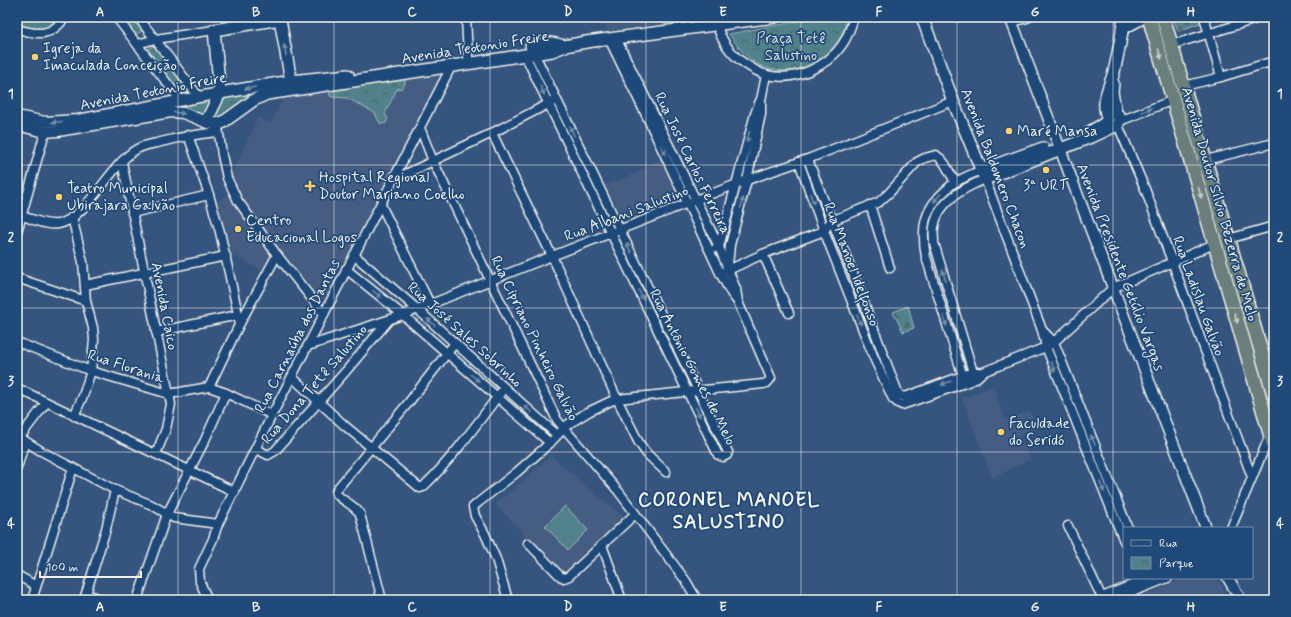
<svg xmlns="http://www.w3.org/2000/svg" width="1291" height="617" viewBox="0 0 1291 617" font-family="Mynerve,sans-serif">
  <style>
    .built { fill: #445d82 }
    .forest { fill: url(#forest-firs); stroke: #a2b9b9 }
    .cemetery { fill: url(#cemetery-stones); stroke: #a2b9b9 }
    .park { fill: url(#park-crowns); stroke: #a2b9b9 }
    .garden { fill: #51818a; stroke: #a2b9b9 }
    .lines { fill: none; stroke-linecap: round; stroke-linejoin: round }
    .stream { stroke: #88a9ba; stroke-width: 2 }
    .minor-casing { stroke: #f4f1e8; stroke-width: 11 }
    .tertiary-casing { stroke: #f4f1e8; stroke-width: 13 }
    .secondary-casing { stroke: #f4f1e8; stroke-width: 14 }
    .trunk-casing { stroke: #f4f1e8; stroke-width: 16 }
    .minor { stroke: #1f4a7a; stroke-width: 8 }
    .tertiary { stroke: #1f4a7a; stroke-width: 10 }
    .secondary { stroke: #1f4a7a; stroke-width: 11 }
    .trunk { stroke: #6b7f7c; stroke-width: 13 }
    .oneway { fill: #748da6 }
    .oneway2 { fill: #cbcfc8 }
    .grid { fill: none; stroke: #f4f1e8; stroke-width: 1; stroke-opacity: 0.55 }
    .poi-dot { fill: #ffd166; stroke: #1f4a7a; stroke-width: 1.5 }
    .labels { text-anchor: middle; stroke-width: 3.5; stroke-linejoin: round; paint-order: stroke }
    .park-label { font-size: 15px; fill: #dce0da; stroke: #1f4a7a }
    .street-label { font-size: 15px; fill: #f4f1e8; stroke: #1f4a7a }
    .poi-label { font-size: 15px; fill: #f4f1e8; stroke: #1f4a7a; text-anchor: start }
    .district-label { font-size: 19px; font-weight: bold; letter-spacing: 1px; fill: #f4f1e8; stroke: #1f4a7a }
    .neatline { fill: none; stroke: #f4f1e8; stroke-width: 1.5 }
    .grid-label { font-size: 13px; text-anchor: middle; font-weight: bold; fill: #f4f1e8 }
  </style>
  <defs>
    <pattern id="forest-firs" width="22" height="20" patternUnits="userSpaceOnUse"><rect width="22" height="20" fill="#51818a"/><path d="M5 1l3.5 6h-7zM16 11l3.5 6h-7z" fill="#4d676b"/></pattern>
    <pattern id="cemetery-stones" width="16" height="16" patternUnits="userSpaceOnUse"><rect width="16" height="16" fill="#51818a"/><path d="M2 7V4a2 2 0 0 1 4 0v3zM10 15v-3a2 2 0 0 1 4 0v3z" fill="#4d676b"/></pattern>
    <pattern id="park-crowns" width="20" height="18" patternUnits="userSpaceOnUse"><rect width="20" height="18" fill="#51818a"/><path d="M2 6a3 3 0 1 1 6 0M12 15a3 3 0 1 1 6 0" fill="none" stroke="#4d676b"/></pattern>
  </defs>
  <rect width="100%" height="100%" fill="#35557f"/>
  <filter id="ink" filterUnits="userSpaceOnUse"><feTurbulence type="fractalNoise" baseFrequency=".025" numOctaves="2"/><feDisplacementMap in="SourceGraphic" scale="8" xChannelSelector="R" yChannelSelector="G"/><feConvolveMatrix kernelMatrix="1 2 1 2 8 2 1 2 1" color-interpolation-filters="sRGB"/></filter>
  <g filter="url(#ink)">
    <g class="built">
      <path d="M604 17H671V23L607 31Z"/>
      <path d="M433 73 436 74 439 82 323 302 239 198 232 174 258 117 271 123 284 97Z"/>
      <path d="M666 156 678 198 623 219 605 185 630 176Z"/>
      <path d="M228 195 271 256 263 271 232 255 216 202Z"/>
      <path d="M993 386 1005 420 1030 411 1036 427 1019 437 1031 459 992 478 962 398Z"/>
      <path d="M551 456 629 521 566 580 496 504Z"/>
      <path d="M1185 578H1218L1228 600H1132Z"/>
    </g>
    <path class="forest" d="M908 306 914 328 903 332 893 312Z"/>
    <path class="cemetery" d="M1173 17H1202L1203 22 1178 31Z"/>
    <g class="park">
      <path d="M17 17H57C50 32 29 32 17 24Z"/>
      <path d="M121 17H134L144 30 135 35Z"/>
      <path d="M822 17H847C841 58 793 85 756 63 744 56 737 45 729 34Z"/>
      <path d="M156 45 190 92 182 94 147 49Z"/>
      <path d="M402 79 405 80V84L402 88 397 89 385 113 388 119 386 123 382 124 379 122 375 113 347 98 332 97 330 96 329 91Z"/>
      <path d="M265 91 220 118 215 117C215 109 219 100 227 96Z"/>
      <path d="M214 97 206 117 192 111 174 107Z"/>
    </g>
    <path class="garden" d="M565 506 588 530 568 550 545 526Z"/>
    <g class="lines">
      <path class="stream" d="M17 595 22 600"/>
      <g class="minor-casing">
        <g id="minor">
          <path d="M116 17 181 101"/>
          <path d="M138 17 199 97"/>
          <path d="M466 17 468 57"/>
          <path d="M715 17C718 34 727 50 741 61 748 66 758 73 767 75 794 82 827 67 842 45 848 37 851 27 854 17"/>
          <path d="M1204 17 1221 77"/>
          <path d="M17 29C38 35 52 37 65 17"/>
          <path d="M609 39 646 115 720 273 731 293 738 302"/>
          <path d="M137 44 156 39 214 30"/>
          <path d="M1171 45 1263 17"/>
          <path d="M525 55 718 455 723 457 727 455 728 452 534 53"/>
          <path d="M1184 86 1221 77 1274 61"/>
          <path d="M1120 121 1173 100"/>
          <path d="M1118 125 1145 189 1252 477"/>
          <path d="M218 127 222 155 227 178 238 201 277 255 324 314"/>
          <path d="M420 128 433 161 557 420 619 492 686 581 697 600"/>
          <path d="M492 133 552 256 617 399 639 443 647 454 666 472"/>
          <path d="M188 135 209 195 220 232 240 323"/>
          <path d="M808 159C823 201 841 242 857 284 871 321 884 358 899 395L905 397 973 372H978"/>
          <path d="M1202 161 1274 143"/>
          <path d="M122 162 171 404 166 429 156 454"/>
          <path d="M799 162 824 231 874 358 893 399 898 403 902 405 965 383 975 379 983 372 1046 347 1054 342 1113 288 1214 244"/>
          <path d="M393 180 492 133 552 102"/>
          <path d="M381 205 430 304"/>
          <path d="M870 205 890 268"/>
          <path d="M132 213 209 195"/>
          <path d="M22 216C33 219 46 226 58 224 87 219 110 164 137 149 144 145 153 144 161 142 180 137 199 134 218 132"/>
          <path d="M72 217 83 262 86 301 93 328 94 340 91 371 83 396 74 416"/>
          <path d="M17 232 45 132"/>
          <path d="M1228 239 1274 226"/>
          <path d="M716 248 719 247 755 114 760 101"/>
          <path d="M763 254 789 313"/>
          <path d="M354 255 417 309 557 435"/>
          <path d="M728 265 730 245 747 180 761 114V100L766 75"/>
          <path d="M346 269 403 315 550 443"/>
          <path d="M724 272 763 254 824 231 831 221 879 202 889 193 917 162 925 158 936 155 941 159 945 164 955 182"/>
          <path d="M17 278 86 301"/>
          <path d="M85 285 226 256"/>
          <path d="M1042 330 1054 342 1128 528"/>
          <path d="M156 332 238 315"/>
          <path d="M17 342 91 371 169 394 209 387 226 393 272 415"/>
          <path d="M308 346 403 315 552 256 747 180 808 159 953 101"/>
          <path d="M292 377 344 425 420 488 423 487C453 458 479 421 504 388"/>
          <path d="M975 379 934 243C934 238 933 232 934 227 938 201 964 188 985 179L1042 330 1046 347 1124 541"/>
          <path d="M964 380 926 257C921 229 923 209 946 190 949 187 952 184 956 182 964 177 973 174 981 170"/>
          <path d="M209 387 240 323 277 255"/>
          <path d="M17 388 235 492"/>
          <path d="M17 436 41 451 115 490 152 505 174 518 218 524"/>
          <path d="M20 437 46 403"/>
          <path d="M256 449 268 455 275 451 346 371 389 320"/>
          <path d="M17 468 25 441"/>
          <path d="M1068 526 1103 600"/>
          <path d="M1231 528 1270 435"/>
          <path d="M528 543 560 576 564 578 569 576 635 514"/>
          <path d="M602 545 622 600"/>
          <path d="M17 575 36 586"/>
          <path d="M86 594 104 600"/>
          <path d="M1102 597 1149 578"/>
          <path d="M32 600 73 468"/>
          <path d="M84 600 106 529 115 490"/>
          <path d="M137 600 167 514 205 440 226 393"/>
          <path d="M208 600 200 582 199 569 213 539 218 524 272 415 451 67"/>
          <path d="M382 600 360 514C354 504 341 501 336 493L337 489 409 402 455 343"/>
          <path d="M508 600 496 559 485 534 475 516 473 507 479 502 517 472 550 443 567 425 588 412 611 401 617 399 763 384 767 383 771 378 738 302 736 289 719 247 616 38"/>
          <path d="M1112 600 1168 578"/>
        </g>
      </g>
      <g class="tertiary-casing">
        <g id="tertiary">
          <path d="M1010 17 1113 288 1206 528"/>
          <path d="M1012 21 1027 17"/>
          <path d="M17 116 45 122 78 120 220 93"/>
          <path d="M17 125 45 132 58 131 171 112 183 113 206 122"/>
          <path d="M1228 578 1241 600"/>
        </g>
      </g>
      <g class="secondary-casing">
        <g id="secondary">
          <path d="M922 17 953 101 985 179 1096 135 1113 127"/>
          <path d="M1122 29 1144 17"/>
          <path d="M531 46 551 43 565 46"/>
          <path d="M291 81 280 19 214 30 220 93 206 122 216 124 222 123 254 100 267 94 552 51 565 46 586 42 775 17"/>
          <path d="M1113 83 1112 92 1116 113"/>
          <path d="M220 93 291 81 348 75"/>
          <path d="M1107 117C1101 101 1109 88 1114 72 1118 54 1122 35 1124 17"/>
          <path d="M1091 131 1102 125 1107 121 1109 115C1114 112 1116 113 1119 116 1120 122 1119 125 1113 127L1108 124 1107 121"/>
          <path d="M981 170 1043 148"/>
        </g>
      </g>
      <g class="trunk-casing">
        <g id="trunk">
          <path d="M1149 17 1274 447"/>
          <path d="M1163 17 1274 395"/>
        </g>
      </g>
      <use href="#minor" class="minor"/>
      <use href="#tertiary" class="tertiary"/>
      <use href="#secondary" class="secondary"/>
      <use href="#trunk" class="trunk"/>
    </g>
    <defs><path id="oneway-solid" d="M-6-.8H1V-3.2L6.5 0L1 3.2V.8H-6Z"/></defs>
    <g class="oneway">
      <use href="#oneway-solid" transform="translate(285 50) rotate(-99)"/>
      <use href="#oneway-solid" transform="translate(250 88) rotate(170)"/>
      <use href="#oneway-solid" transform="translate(542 90) rotate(65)"/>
      <use href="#oneway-solid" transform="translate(1147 110) rotate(-22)"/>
      <use href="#oneway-solid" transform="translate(179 113) rotate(9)"/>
      <use href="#oneway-solid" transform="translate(57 122) rotate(176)"/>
      <use href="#oneway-solid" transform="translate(572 131) rotate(-116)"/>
      <use href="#oneway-solid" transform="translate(748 137) rotate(105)"/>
      <use href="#oneway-solid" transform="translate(663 150) rotate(65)"/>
      <use href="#oneway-solid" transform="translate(937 198) rotate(130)"/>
      <use href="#oneway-solid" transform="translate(812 199) rotate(70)"/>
      <use href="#oneway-solid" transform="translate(742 203) rotate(-75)"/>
      <use href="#oneway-solid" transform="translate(629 248) rotate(-116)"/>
      <use href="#oneway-solid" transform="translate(944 275) rotate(-107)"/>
      <use href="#oneway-solid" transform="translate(377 294) rotate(39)"/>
      <use href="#oneway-solid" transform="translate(641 295) rotate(64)"/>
      <use href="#oneway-solid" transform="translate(859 320) rotate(68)"/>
      <use href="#oneway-solid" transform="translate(945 321) rotate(73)"/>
      <use href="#oneway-solid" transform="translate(431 322) rotate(-138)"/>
      <use href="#oneway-solid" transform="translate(1053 367) rotate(68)"/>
      <use href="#oneway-solid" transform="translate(475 378) rotate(41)"/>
      <use href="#oneway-solid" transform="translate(946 383) rotate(160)"/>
      <use href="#oneway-solid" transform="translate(528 409) rotate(-138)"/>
      <use href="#oneway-solid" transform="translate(698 412) rotate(64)"/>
      <use href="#oneway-solid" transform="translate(1093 440) rotate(-112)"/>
      <use href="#oneway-solid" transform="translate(1102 487) rotate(68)"/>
    </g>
    <g class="oneway2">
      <use href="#oneway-solid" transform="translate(1160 54) rotate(73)"/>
      <use href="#oneway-solid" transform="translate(1200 193) rotate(74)"/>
      <use href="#oneway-solid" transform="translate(1236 318) rotate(74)"/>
    </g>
  </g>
  <path class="grid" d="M178 17V600M334 17V600M490 17V600M646 17V600M801 17V600M957 17V600M1113 17V600M17 165H1274M17 308H1274M17 452H1274"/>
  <g class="poi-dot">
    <circle cx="35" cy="57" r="4"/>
    <circle cx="1009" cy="131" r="4"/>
    <circle cx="1046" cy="170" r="4"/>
    <path d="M308 180h4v4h4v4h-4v4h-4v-4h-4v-4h4z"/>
    <circle cx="59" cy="197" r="4"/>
    <circle cx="238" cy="229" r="4"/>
    <circle cx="1001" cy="432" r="4"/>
  </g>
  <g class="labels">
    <g class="park-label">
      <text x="791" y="43">Praça Tetê<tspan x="791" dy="17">Salustino</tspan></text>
    </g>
    <g class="street-label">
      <text transform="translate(475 47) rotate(-9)" y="5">Avenida Teotonio Freire</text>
      <text transform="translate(153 91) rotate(-11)" y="5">Avenida Teotonio Freire</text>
      <text transform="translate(693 163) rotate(64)" y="5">Rua José Carlos Ferreira</text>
      <text transform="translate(996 168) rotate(69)" y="5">Avenida Baldomero Chacon</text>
      <text transform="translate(1220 204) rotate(74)" y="5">Avenida Doutor Sílvio Bezerra de Melo</text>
      <text transform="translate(626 213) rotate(-21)" y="5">Rua Albani Salustino</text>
      <text transform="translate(852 264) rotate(69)" y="5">Rua Manoel Idelfonso</text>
      <text transform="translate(1121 267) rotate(69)" y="5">Avenida Presidente Getúlio Vargas</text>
      <text transform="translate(1199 296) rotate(70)" y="5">Rua Ladislau Galvão</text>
      <text transform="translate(165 306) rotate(79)" y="5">Avenida Caico</text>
      <text transform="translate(465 334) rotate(42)" y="5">Rua José Sales Sobrinho</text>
      <text transform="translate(297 336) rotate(-63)" y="5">Rua Carnaúba dos Dantas</text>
      <text transform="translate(535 338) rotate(64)" y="5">Rua Cipriano Pinheiro Galvão</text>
      <text transform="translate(126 366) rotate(18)" y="5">Rua Florania</text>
      <text transform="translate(693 367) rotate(63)" y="5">Rua Antônio Gomes de Melo</text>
      <text transform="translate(314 384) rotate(-49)" y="5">Rua Dona Tetê Salustino</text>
    </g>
    <g class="poi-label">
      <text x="43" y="53">Igreja da<tspan x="43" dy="17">Imaculada Conceição</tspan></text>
      <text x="1017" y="136">Maré Mansa</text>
      <text x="319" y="182">Hospital Regional<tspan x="319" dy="17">Doutor Mariano Coelho</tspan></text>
      <text x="1046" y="190" text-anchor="middle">3ª URT</text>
      <text x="67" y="193">Teatro Municipal<tspan x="67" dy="17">Ubirajara Galvão</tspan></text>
      <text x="246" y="225">Centro<tspan x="246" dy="17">Educacional Logos</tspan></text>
      <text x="1009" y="428">Faculdade<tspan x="1009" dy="17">do Seridó</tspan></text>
    </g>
    <g class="district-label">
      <text x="729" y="506">CORONEL MANOEL<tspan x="729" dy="22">SALUSTINO</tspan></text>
    </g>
  </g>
  <rect width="1291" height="617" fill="none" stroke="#1f4a7a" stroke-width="44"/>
  <rect x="1123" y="527" width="130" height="52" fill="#1f4a7a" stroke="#748da6"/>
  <rect x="1131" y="540" width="20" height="6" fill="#1f4a7a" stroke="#748da6"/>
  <text x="1159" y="547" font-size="12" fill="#f4f1e8">Rua</text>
  <rect x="1131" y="557" width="20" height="12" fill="url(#park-crowns)" stroke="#748da6"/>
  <text x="1159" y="567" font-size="12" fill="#f4f1e8">Parque</text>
  <path d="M40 571v6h101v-6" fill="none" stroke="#f4f1e8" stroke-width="2"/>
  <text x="46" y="571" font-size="12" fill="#f4f1e8" stroke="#1f4a7a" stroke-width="3" paint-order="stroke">100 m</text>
  <rect x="22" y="22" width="1247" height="573" class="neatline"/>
  <g class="grid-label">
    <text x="100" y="16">A</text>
    <text x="256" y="16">B</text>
    <text x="412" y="16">C</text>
    <text x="568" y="16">D</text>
    <text x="723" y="16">E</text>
    <text x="879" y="16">F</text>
    <text x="1035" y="16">G</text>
    <text x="1191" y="16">H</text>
    <text x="11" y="98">1</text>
    <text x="1280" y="98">1</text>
    <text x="11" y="241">2</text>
    <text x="1280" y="241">2</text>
    <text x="11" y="385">3</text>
    <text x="1280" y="385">3</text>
    <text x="11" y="528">4</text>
    <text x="1280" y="528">4</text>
    <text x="100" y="611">A</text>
    <text x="256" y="611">B</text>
    <text x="412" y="611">C</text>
    <text x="568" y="611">D</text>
    <text x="723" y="611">E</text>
    <text x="879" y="611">F</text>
    <text x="1035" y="611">G</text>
    <text x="1191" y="611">H</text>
  </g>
</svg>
